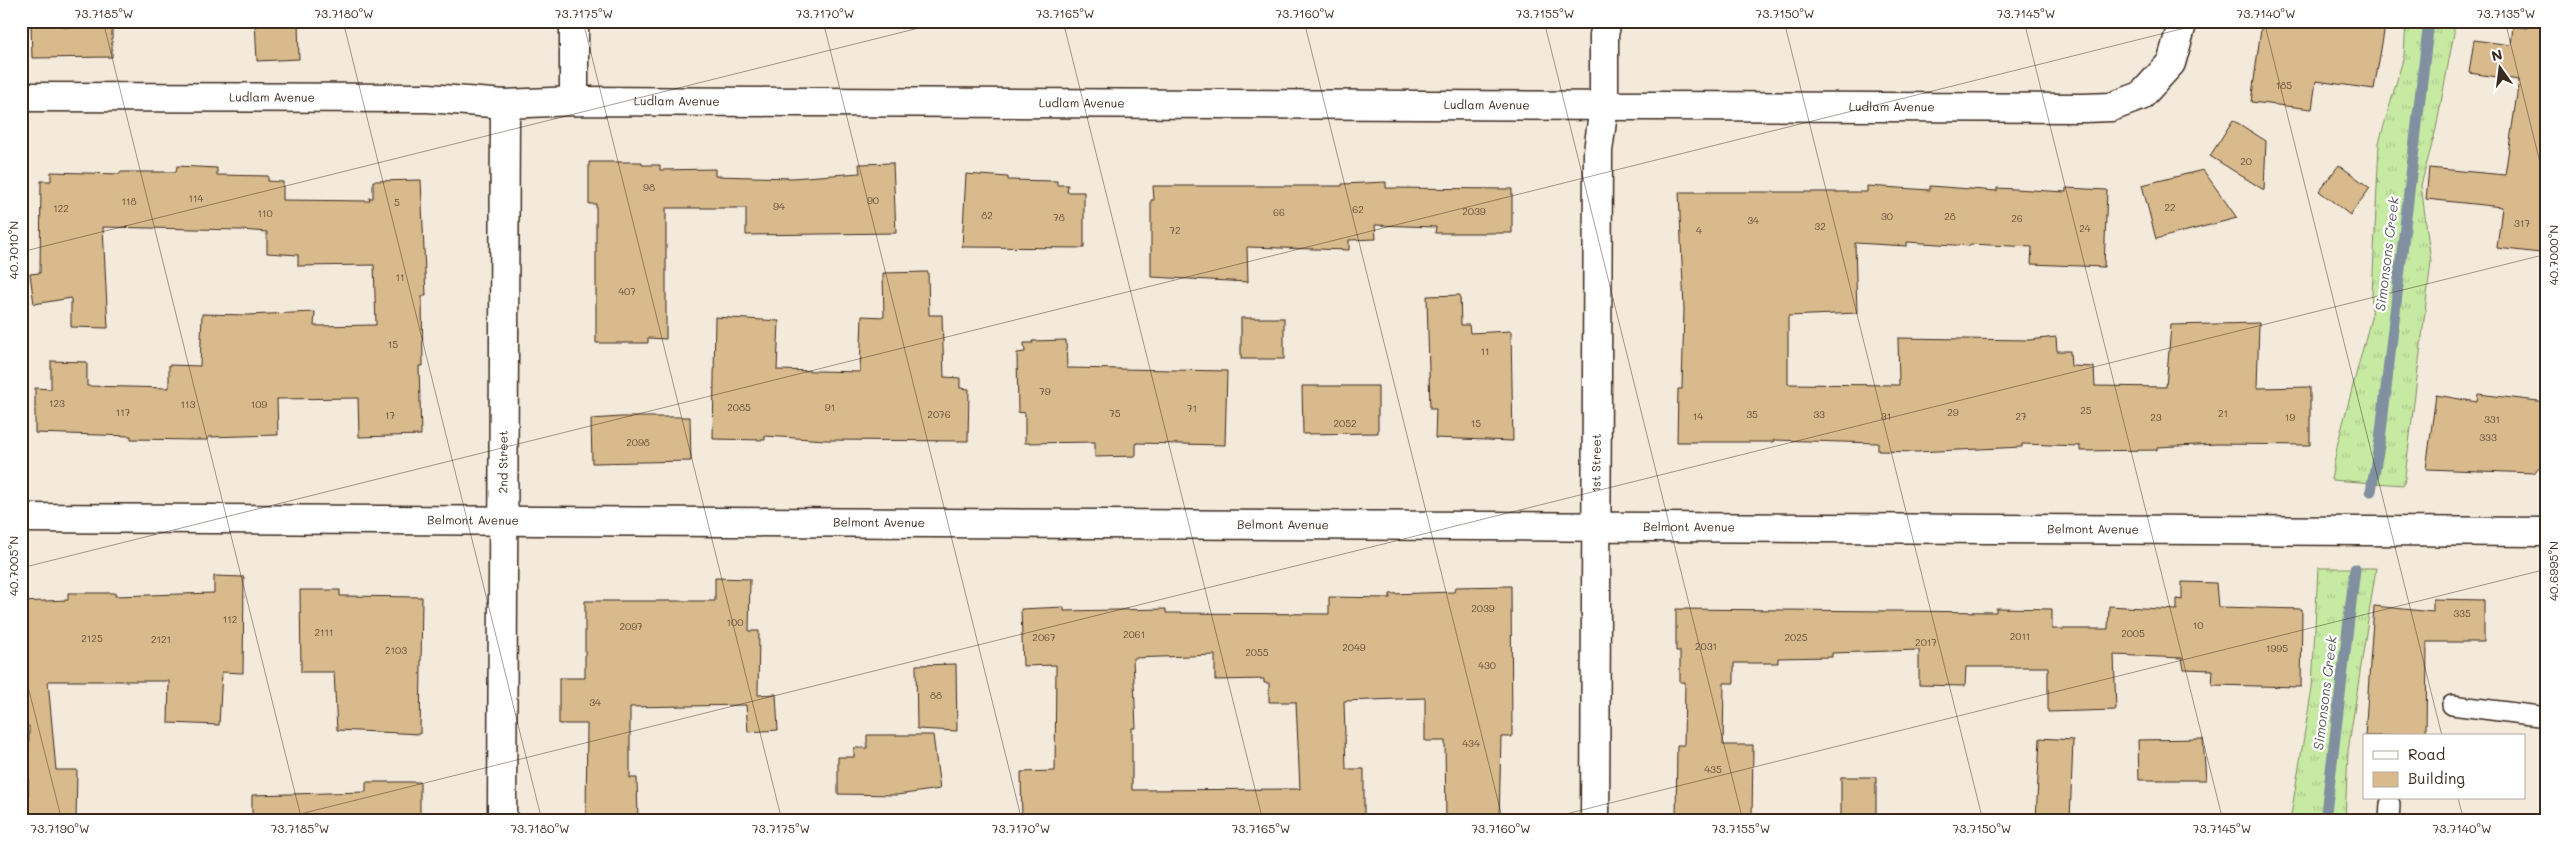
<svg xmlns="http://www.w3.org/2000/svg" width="2568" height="842" viewBox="0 0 2568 842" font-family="Mali,sans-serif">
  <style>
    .grass { fill: url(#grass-tufts); stroke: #818a60 }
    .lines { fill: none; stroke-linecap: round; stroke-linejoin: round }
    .stream { stroke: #8090a1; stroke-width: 11 }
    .building { fill: #d8ba8c; stroke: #3b2a1e; fill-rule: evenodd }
    .service-casing { stroke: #3b2a1e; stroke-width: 22 }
    .minor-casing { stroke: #3b2a1e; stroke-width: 31 }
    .tertiary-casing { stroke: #3b2a1e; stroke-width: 31 }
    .service { stroke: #fff; stroke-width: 19 }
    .minor { stroke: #fff; stroke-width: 28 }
    .tertiary { stroke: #fff; stroke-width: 28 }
    .ticks { fill: none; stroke: #3b2a1e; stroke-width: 1; stroke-opacity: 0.45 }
    .labels { text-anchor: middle; stroke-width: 4.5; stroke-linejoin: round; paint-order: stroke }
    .number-label { font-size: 10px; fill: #624e3a }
    .street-label { font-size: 12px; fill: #3b2a1e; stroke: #fff }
    .water-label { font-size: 14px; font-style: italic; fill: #5e5d5f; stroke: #fff }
    .neatline { fill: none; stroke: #3b2a1e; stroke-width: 2 }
    .ticks-label { font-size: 12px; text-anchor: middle; fill: #3b2a1e }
  </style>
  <defs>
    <pattern id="grass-tufts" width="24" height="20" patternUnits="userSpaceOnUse" patternTransform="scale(1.25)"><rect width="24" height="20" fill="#c7eaa3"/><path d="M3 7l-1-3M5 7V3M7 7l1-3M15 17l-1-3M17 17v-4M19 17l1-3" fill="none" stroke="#acc98c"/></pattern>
  </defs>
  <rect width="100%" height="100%" fill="#f3eadc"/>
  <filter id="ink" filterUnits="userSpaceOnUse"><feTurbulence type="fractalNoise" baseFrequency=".02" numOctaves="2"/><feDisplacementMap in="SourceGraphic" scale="10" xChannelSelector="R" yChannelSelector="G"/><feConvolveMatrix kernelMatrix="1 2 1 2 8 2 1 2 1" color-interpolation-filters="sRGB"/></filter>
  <g filter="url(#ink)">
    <g class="grass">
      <path d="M2406 21H2454V33L2436 129 2421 185 2431 262 2404 485 2331 480 2338 442 2371 318 2379 143 2404 56Z"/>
      <path d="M2318 568H2376L2348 751 2345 821H2290L2312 688Z"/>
    </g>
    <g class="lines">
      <g class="stream">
        <path d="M2371 491 2380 440 2429 21"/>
        <path d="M2325 821 2355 569"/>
      </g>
    </g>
    <g class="building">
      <path d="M255 21H298L299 59 257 61Z"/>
      <path d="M2262 21H2386L2374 89 2316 81 2312 109 2251 102Z"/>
      <path d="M2528 21H2547V199L2540 253 2497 248 2502 207 2426 199 2429 168 2505 175 2519 80 2469 73 2474 40 2511 45 2513 26 2527 28Z"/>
      <path d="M31 24H63V27H112V57L32 58Z"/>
      <path d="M2233 120 2266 141 2264 190 2210 156Z"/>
      <path d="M589 162H642V165H660V170L715 169V176L792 178 860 173 859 164 893 163 896 233 746 235V208H666V339L648 338V343H596V204H589Z"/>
      <path d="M2339 165 2370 188 2350 215 2319 191Z"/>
      <path d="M177 166 217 168V175L268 176V181L283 182V200L370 201 369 198H373V181L421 180 426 296H422L423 366H419L421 435 359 437 358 398 277 399 278 435 208 437V440H196L131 439V436L35 433V388L51 389V361L87 362V386L169 388V365L200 366 202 314 247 315 315 312 314 326 376 325 374 265 298 266V255L267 253V232L241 230 103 227 108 328 71 327V298L34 304 30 274 40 273 41 181H51V172L120 174V172H176Z"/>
      <path d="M2203 170 2237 218 2156 239 2142 185Z"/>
      <path d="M966 174 1008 177V180L1057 181V185H1068L1067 192H1084V248L962 247Z"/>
      <path d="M1386 182V188L1512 189V233H1435L1436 227 1375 225 1376 239 1349 240V250L1247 247 1248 282 1151 277V200H1154L1153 186H1342V184Z"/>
      <path d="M1867 186 1930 190V186L1997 191V188L2066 192V188L2107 190 2104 267 2031 264 2032 247 1970 244V246L1907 242V246L1855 243 1857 313 1788 316V384L1899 385 1898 338 2029 340 2056 337 2057 351H2070L2071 366 2094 367 2095 386 2166 387 2171 325 2259 323 2257 388 2310 387V445L2217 444 2157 447V450L2080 451V446L2022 444V447L1916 452 1878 451V443L1773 440 1774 442H1677L1678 389H1682L1684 309 1679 192H1867Z"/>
      <path d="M928 272 929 315H942L944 377 960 378V388L969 389 968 441 826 440 765 436V440L713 439 715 317 779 321 777 370 860 372 862 316 884 317 883 273Z"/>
      <path d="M1460 295 1461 325H1469L1470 333 1511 331 1513 441 1435 438 1436 409H1430L1427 296Z"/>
      <rect x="1241" y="318" width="43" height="41"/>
      <path d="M1066 340 1067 368 1227 371 1225 445 1136 443V456L1095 457V442L1025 443V413L1018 412 1017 353 1025 352 1024 343H1033L1032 341Z"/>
      <path d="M1302 386H1378V433L1303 434Z"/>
      <path d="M2478 394 2547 402 2541 465 2534 473 2426 469 2436 395 2477 402Z"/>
      <path d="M621 417H690L691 461 592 463 591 419Z"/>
      <path d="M214 576 244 577 243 673 222 672 219 725 168 723 169 681H48L56 770H77L76 821H28L29 726 21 727V602L68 600V593H115V596L214 593Z"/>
      <path d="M715 578 750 579 749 631H759L758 695 776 694 778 730 748 732 746 705 630 707V778H637L638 821H586L587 724H559V678H585V601H715Z"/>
      <path d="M2182 582 2216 583 2218 607 2302 609 2301 687 2212 685 2213 670 2184 669 2182 658 2114 655 2116 710 2048 712V667H1966L1965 686 1919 685V650L1832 653V657L1778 658V663H1734V683H1724L1723 745H1753L1752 821H1676L1677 745H1684L1685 682H1680V651H1676V609L1996 612V608L2052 609V629H2108L2109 606 2177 610V599L2182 600Z"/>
      <path d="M1511 586 1512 737H1501L1499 821H1446L1445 741H1425V698L1344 701 1346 769H1364V821H1022L1021 772 1055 771 1056 665 1023 666 1021 609 1064 607V611L1166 609V613L1329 614V597L1390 598V594L1454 592 1455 587ZM1215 655V680L1264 679V683H1269V702H1296L1300 789 1132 790V728H1136L1133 658Z"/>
      <path d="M300 590H340V596L422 597 420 734 337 730 334 672H301Z"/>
      <path d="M2433 599 2484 600V642H2427L2426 736H2365L2374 606 2433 612Z"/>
      <path d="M956 664 957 731 917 729 916 665Z"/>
      <path d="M867 735H933L940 789 897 795 838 794V757H854V748H867Z"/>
      <path d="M2040 738 2073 740 2070 821H2036Z"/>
      <path d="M2203 739 2206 780H2139L2138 740Z"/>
      <rect x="1841" y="777" width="35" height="44"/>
      <path d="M366 782H420V821H252V795L366 792Z"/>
    </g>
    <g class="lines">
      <g class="service-casing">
        <g id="service">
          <path d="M2452 705 2547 717"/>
          <path d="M2389 821 2390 804"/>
        </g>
      </g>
      <g class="minor-casing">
        <g id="minor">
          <path d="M574 21V101"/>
          <path id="s1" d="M21 97 428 98 505 104 574 101 2084 108 2111 107 2141 96 2171 63 2183 21"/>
          <path id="s2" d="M502 821 505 104"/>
          <path id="s3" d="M1595 821 1598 151 1604 106V35L1607 21"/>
        </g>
      </g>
      <g class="tertiary-casing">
        <g id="tertiary">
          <path id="s4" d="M21 518 2547 532"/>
        </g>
      </g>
      <use href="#service" class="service"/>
      <use href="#minor" class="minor"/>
      <use href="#tertiary" class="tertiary"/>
    </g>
  </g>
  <path class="ticks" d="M103 21 302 821M343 21 542 821M583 21 782 821M823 21 1022 821M1063 21 1263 821M1304 21 1503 821M1544 21 1743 821M1784 21 1983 821M2024 21 2223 821M2264 21 2442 736M2505 21 2547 191M21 252 947 21M21 568 2213 21M21 659 62 821M2458 798 2464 821M272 821 2547 254M1538 821 2547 569"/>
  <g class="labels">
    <g class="number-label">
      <text x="2284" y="89">185</text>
      <text x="2246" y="165">20</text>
      <text x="649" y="191">98</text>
      <text x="196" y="202">114</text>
      <text x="873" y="204">90</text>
      <text x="129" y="205">118</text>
      <text x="397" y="206">5</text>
      <text x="779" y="210">94</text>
      <text x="2170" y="211">22</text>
      <text x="61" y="212">122</text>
      <text x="1358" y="213">62</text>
      <text x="1474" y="215">2039</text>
      <text x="1279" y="216">66</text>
      <text x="265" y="217">110</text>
      <text x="987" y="219">82</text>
      <text x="1887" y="220">30</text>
      <text x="1950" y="220">28</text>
      <text x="1059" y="221">78</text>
      <text x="2017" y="222">26</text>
      <text x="1753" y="224">34</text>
      <text x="2522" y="227">317</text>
      <text x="1820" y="230">32</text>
      <text x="2085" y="232">24</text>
      <text x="1175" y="234">72</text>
      <text x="1699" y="234">4</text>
      <text x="400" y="281">11</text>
      <text x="627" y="295">407</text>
      <text x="393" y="348">15</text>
      <text x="1485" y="355">11</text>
      <text x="1045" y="395">79</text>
      <text x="57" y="407">123</text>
      <text x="188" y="408">113</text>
      <text x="259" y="408">109</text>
      <text x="739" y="411">2085</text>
      <text x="830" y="411">91</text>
      <text x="1192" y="412">71</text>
      <text x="2086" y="414">25</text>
      <text x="123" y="416">117</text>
      <text x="1953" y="416">29</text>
      <text x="1115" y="417">75</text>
      <text x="2223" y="417">21</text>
      <text x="939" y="418">2076</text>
      <text x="1752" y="418">35</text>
      <text x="1819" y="418">33</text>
      <text x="390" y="419">17</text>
      <text x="1698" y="420">14</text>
      <text x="1886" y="420">31</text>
      <text x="2021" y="420">27</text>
      <text x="2156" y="421">23</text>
      <text x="2290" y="421">19</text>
      <text x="2492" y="423">331</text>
      <text x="1345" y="427">2052</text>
      <text x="1476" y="427">15</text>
      <text x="2488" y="441">333</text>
      <text x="638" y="446">2098</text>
      <text x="1483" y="612">2039</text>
      <text x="2462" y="617">335</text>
      <text x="230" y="623">112</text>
      <text x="735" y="626">100</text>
      <text x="2198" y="629">10</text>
      <text x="631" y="630">2097</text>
      <text x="324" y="636">2111</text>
      <text x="2133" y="637">2005</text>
      <text x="1134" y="638">2061</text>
      <text x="2020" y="640">2011</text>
      <text x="1044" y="641">2067</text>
      <text x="1796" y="641">2025</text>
      <text x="92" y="642">2125</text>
      <text x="161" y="643">2121</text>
      <text x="1926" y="646">2017</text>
      <text x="1706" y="650">2031</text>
      <text x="1354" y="651">2049</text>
      <text x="2277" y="652">1995</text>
      <text x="396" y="654">2103</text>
      <text x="1257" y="656">2055</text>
      <text x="1487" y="669">430</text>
      <text x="936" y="699">88</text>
      <text x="595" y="706">34</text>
      <text x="1471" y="747">434</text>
      <text x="1713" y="773">435</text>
    </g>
    <g class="street-label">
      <text dy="4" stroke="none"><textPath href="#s1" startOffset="251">Ludlam Avenue</textPath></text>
      <text dy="4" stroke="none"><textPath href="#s1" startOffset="656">Ludlam Avenue</textPath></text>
      <text dy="4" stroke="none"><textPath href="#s1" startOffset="1061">Ludlam Avenue</textPath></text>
      <text dy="4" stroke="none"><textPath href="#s1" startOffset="1466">Ludlam Avenue</textPath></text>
      <text dy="4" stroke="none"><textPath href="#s1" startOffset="1871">Ludlam Avenue</textPath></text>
      <text dy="4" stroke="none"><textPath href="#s2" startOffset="359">2nd Street</textPath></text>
      <text dy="4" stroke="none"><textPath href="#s3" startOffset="358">1st Street</textPath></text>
      <text dy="4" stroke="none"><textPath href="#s4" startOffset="452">Belmont Avenue</textPath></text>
      <text dy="4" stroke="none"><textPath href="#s4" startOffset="858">Belmont Avenue</textPath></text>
      <text dy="4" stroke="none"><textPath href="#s4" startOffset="1262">Belmont Avenue</textPath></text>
      <text dy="4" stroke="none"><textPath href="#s4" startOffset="1668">Belmont Avenue</textPath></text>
      <text dy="4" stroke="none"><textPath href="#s4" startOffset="2072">Belmont Avenue</textPath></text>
    </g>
    <g class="water-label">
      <text transform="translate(2387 254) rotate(-83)" y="5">Simonsons Creek</text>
      <text transform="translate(2325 693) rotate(-83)" y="5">Simonsons Creek</text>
    </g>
  </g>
  <rect width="2568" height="842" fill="none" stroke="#fff" stroke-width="55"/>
  <rect x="2363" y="734" width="162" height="65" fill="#ffffff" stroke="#b1aaa5"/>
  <rect x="2373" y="751" width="25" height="8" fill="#ffffff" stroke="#b1aaa5"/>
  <text x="2408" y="760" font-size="15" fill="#3b2a1e">Road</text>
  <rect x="2373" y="772" width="25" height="15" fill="#d8ba8c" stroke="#b1aaa5"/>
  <text x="2408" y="784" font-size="15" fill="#3b2a1e">Building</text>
  <g transform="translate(2500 68) rotate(346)" stroke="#ffffff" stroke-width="4" paint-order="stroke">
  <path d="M0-4L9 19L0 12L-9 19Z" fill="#3b2a1e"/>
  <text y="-8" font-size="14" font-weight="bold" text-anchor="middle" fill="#3b2a1e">N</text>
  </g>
  <rect x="28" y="28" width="2512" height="786" class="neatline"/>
  <g class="ticks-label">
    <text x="104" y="18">73.7185°W</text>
    <text x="344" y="18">73.7180°W</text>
    <text x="584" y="18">73.7175°W</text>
    <text x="825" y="18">73.7170°W</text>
    <text x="1065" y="18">73.7165°W</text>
    <text x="1305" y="18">73.7160°W</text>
    <text x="1545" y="18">73.7155°W</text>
    <text x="1785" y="18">73.7150°W</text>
    <text x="2026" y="18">73.7145°W</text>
    <text x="2266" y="18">73.7140°W</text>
    <text x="2506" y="18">73.7135°W</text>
    <text transform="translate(14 250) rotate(-90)" y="4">40.7010°N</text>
    <text transform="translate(2554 255) rotate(-90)" y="4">40.7000°N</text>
    <text transform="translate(14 566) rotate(-90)" y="4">40.7005°N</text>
    <text transform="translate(2554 571) rotate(-90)" y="4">40.6995°N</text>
    <text x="60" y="833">73.7190°W</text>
    <text x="300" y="833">73.7185°W</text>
    <text x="540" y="833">73.7180°W</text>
    <text x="781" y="833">73.7175°W</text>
    <text x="1021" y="833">73.7170°W</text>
    <text x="1261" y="833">73.7165°W</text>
    <text x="1501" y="833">73.7160°W</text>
    <text x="1741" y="833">73.7155°W</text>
    <text x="1982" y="833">73.7150°W</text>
    <text x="2222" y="833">73.7145°W</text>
    <text x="2462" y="833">73.7140°W</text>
  </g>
</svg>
